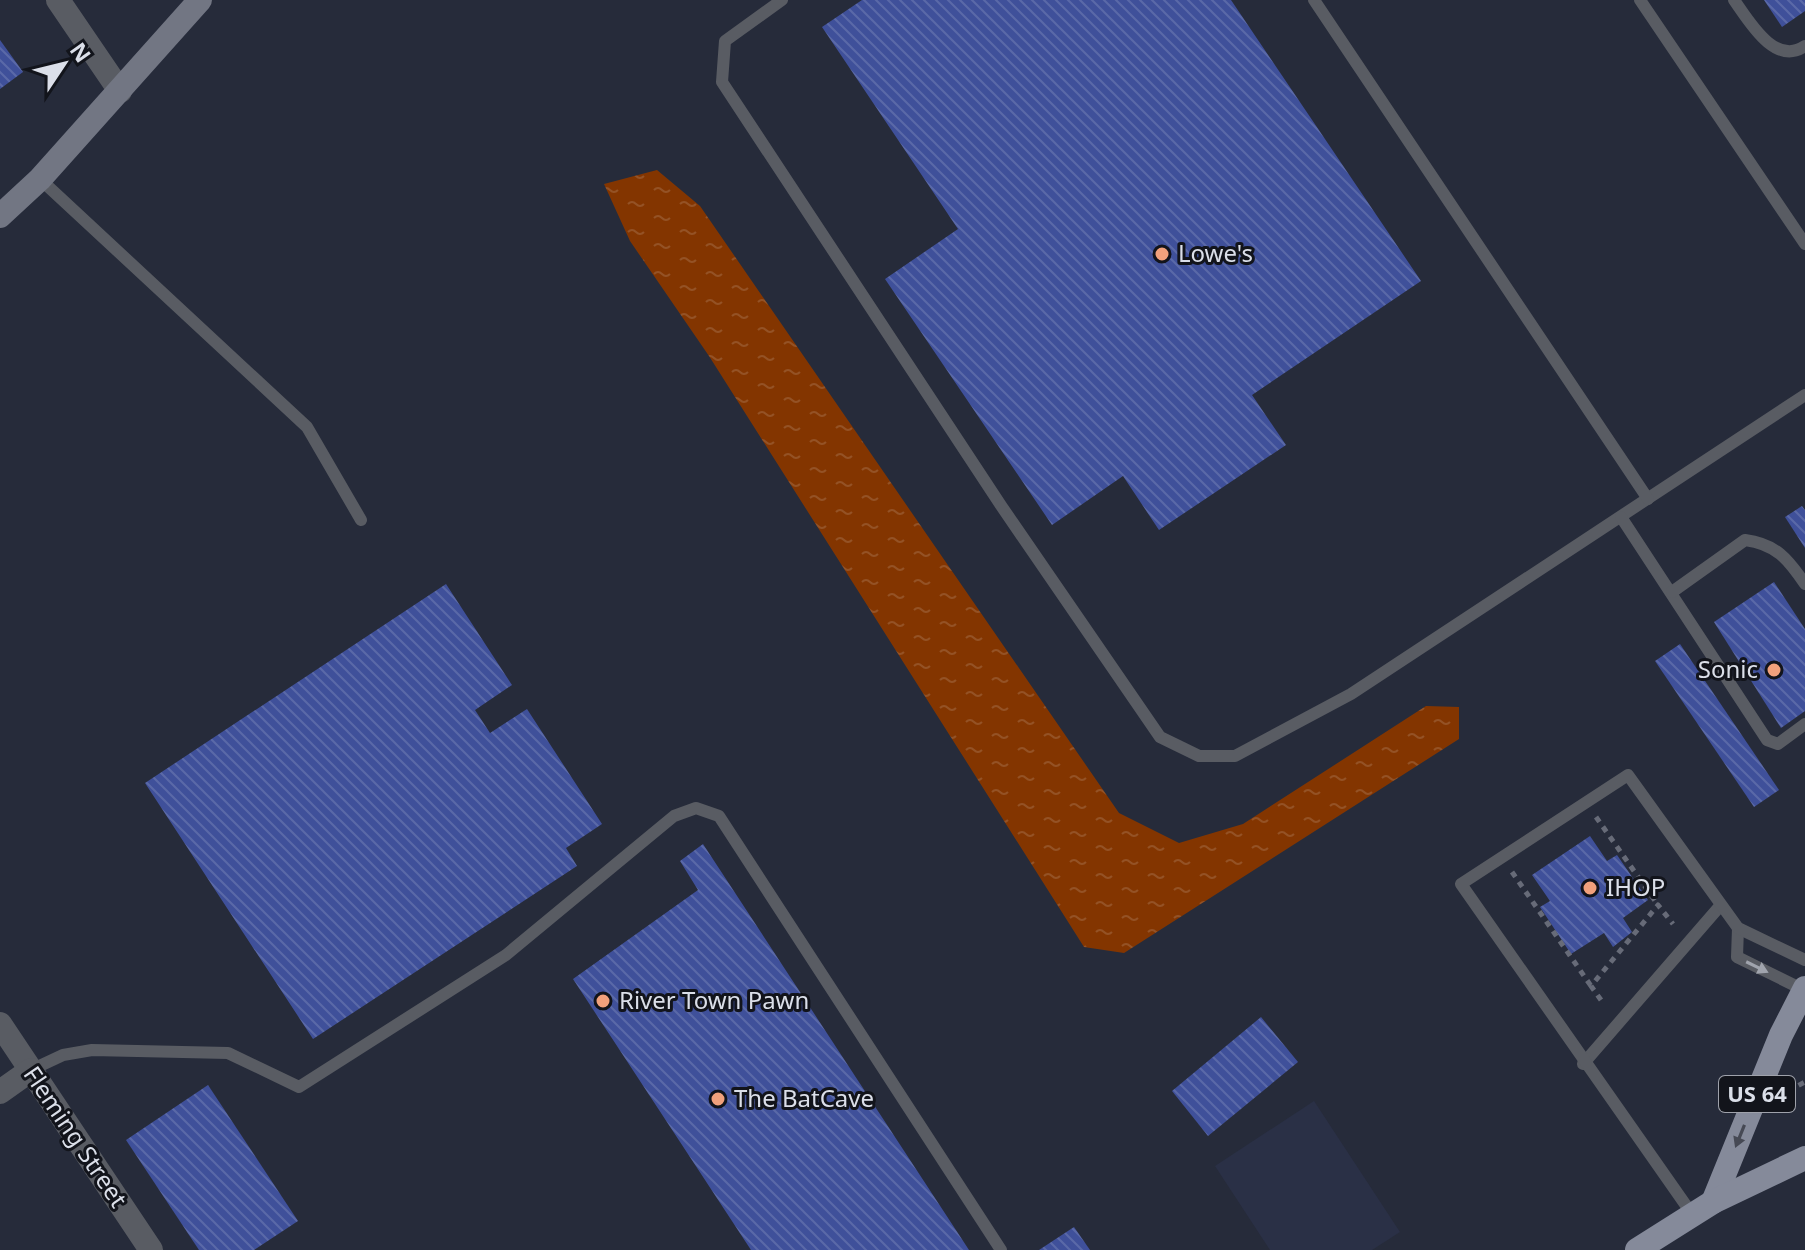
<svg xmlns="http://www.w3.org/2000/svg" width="1805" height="1250" viewBox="0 0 1805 1250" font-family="'Noto Sans',sans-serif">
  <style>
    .built { fill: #2a3046 }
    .water { fill: url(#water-ripples) }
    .building { fill: url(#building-back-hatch) }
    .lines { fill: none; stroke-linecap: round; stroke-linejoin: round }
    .path { stroke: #676b78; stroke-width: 5; stroke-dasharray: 6 6; stroke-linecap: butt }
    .lane { stroke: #595c63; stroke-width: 12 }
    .street { stroke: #595c63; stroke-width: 24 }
    .secondary { stroke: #727683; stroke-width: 24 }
    .primary { stroke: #858a9a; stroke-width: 24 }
    .oneway { fill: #a0a4ad }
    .oneway2 { fill: #464954 }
    .poi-dot { fill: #f1a17c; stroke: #12141b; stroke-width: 3 }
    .labels { text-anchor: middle; stroke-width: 6; stroke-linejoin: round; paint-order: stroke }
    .shield { fill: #12141b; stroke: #9fa2ab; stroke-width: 2 }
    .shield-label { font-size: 22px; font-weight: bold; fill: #dbdfe9 }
    .poi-label { font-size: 24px; fill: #dbdfe9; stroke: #12141b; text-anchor: start }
    .street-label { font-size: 24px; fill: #dbdfe9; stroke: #12141b }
  </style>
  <defs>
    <pattern id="water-ripples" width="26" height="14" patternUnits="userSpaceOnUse" patternTransform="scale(2)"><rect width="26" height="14" fill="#833500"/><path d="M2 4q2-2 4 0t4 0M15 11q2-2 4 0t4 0" fill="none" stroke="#945225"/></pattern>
    <pattern id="building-back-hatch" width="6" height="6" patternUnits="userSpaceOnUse" patternTransform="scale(2)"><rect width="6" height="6" fill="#3f509a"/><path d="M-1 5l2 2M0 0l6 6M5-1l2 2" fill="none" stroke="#5a69a8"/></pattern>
  </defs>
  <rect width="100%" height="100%" fill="#262b3a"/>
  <path class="built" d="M1314 1101 1400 1232 1372 1250H1270L1215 1166Z"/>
  <path class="water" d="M657 170 700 206 1119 813 1179 843 1243 824 1426 706 1459 707V739L1124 953 1084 947 709 356 630 241 604 184Z"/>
  <g class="building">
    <path d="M862 0H1231L1421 281 1252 395 1286 445 1159 530 1123 476 1052 525 885 279 958 229 822 27Z"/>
    <path d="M1764 0H1805V11L1782 27Z"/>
    <path d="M0 40 23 72 0 89Z"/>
    <path d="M1802 506 1805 510V548L1785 517Z"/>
    <path d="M1774 582 1805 629V711L1781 728 1714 622Z"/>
    <path d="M446 584 512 685 475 710 490 733 527 709 602 824 566 848 577 866 313 1039 145 783Z"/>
    <path d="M1680 644 1779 790 1754 807 1655 661Z"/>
    <path d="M1590 836 1607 861 1617 855 1648 900 1623 918 1632 932 1613 947 1604 933 1571 954 1540 907 1550 901 1532 875Z"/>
    <path d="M703 844 969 1250H751L573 979 698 890 680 861Z"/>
    <path d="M1261 1017 1298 1062 1208 1136 1172 1091Z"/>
    <path d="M208 1085 298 1221 254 1250H199L126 1140Z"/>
    <path d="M1074 1227 1090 1250H1039Z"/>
  </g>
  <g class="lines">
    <g class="path">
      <path d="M1596 817 1658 905"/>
      <path d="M1512 872 1591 986"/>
      <path d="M1601 1000 1591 986 1658 905 1673 924"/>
      <path d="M1788 1091 1805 1082"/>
    </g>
    <g class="lane">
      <path d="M782 0 725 41 722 82 1002 507 1160 737 1199 756H1235L1351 694 1805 395"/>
      <path d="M1314 0 1648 499"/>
      <path d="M1640 0 1805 244"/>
      <path d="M1734 0C1749 21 1775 67 1805 46"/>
      <path d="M40 179 307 427 361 520"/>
      <path d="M1621 517 1767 740 1778 744 1805 724"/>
      <path d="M1672 592 1745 540C1776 544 1788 559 1805 584"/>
      <path d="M1738 928 1737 957 1804 990"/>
      <path d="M1583 1064 1720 906"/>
      <path d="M31 1070 63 1055 92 1050 228 1053 299 1087 506 955 674 816 696 808 719 816 1001 1250"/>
      <path d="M1692 1214 1461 884 1628 775 1738 928 1805 960"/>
    </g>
    <g class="street">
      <path d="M58 0 120 91"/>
      <path d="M0 1024 151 1250"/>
      <path d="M0 1092 31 1070"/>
    </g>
    <path class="secondary" d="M0 216 40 179 200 0"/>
    <g class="primary">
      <path d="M1713 1202 1781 1035 1805 988"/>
      <path d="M1637 1250 1713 1202 1805 1158"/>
    </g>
  </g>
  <defs><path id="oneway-solid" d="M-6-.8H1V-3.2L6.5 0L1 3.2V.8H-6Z" transform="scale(2)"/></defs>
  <use class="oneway" href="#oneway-solid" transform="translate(1757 967) rotate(26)"/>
  <use class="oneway2" href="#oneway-solid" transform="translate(1740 1136) rotate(112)"/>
  <g class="poi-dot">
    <circle cx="1162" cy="254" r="8"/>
    <circle cx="1774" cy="670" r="8"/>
    <circle cx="1590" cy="888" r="8"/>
    <circle cx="603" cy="1001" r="8"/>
    <circle cx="718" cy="1099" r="8"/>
  </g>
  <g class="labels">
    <rect class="shield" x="1719" y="1076" width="76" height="36" rx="6"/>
    <g class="shield-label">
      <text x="1757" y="1102">US 64</text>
    </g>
    <g class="poi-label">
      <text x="1178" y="262">Lowe's</text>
      <text x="1758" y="678" text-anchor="end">Sonic</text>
      <text x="1606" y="896">IHOP</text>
      <text x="619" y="1009">River Town Pawn</text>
      <text x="734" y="1107">The BatCave</text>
    </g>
    <g class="street-label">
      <text transform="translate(75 1137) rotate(56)" y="8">Fleming Street</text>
    </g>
  </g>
  <g transform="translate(64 64) rotate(55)" stroke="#12141b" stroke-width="6" paint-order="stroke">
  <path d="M0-6L14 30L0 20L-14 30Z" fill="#dbdfe9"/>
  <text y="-12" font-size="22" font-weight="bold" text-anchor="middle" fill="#dbdfe9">N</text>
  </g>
</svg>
